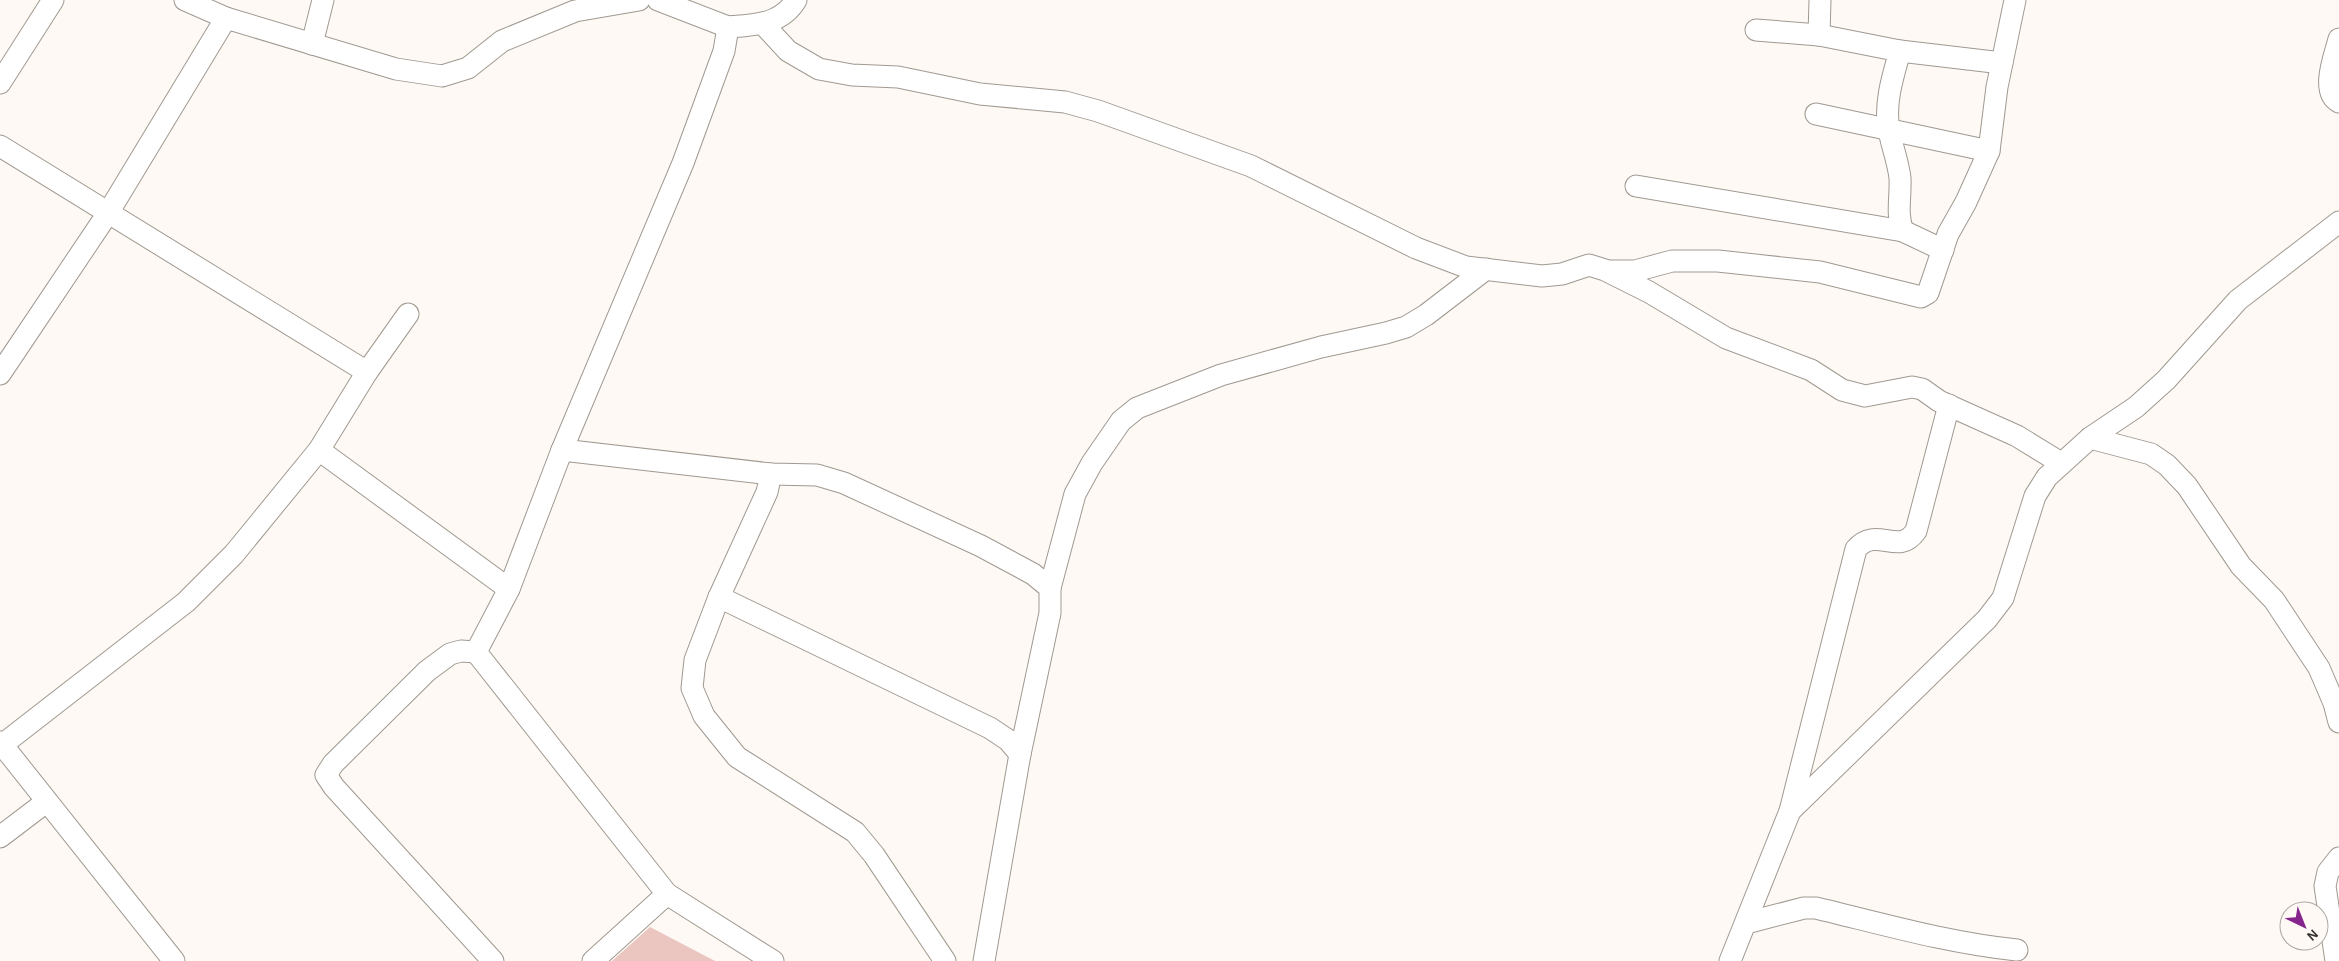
<svg xmlns="http://www.w3.org/2000/svg" width="2339" height="961" viewBox="0 0 2339 961" font-family="'Alegreya Sans',sans-serif">
  <style>
    .green { fill: #ebc6c1 }
    .lines { fill: none; stroke-linecap: round; stroke-linejoin: round }
    .minor-casing { stroke: #a09991; stroke-width: 23 }
    .minor { stroke: #fff; stroke-width: 21 }
  </style>
  <rect width="100%" height="100%" fill="#fef9f4"/>
  <path class="green" d="M650 927 715 961H612Z"/>
  <g class="lines">
    <g class="minor-casing">
      <g id="minor">
        <path d="M226 18 396 69 442 76 468 68 502 41 575 11 639 0"/>
        <path d="M764 25 788 51 819 69 852 75 898 77 980 94 1065 102 1098 111 1251 166 1416 248 1466 267 1542 276 1562 274 1589 265 1605 270 1649 292 1726 338 1811 370 1842 390 1865 396 1912 387 1922 389 1939 401 2017 436 2061 463"/>
        <path d="M728 27C754 25 781 25 796 0"/>
        <path d="M1756 30 1819 35 1900 51 2002 63"/>
        <path d="M1819 35 1820 0"/>
        <path d="M2339 39C2335 55 2320 92 2339 102"/>
        <path d="M312 44 323 0"/>
        <path d="M1900 51C1893 76 1884 103 1889 130 1892 147 1898 161 1900 178 1901 197 1896 214 1903 231L1943 250"/>
        <path d="M0 83 53 0"/>
        <path d="M1816 114 1989 151"/>
        <path d="M0 146 367 372"/>
        <path d="M1636 186 1903 231"/>
        <path d="M1611 271H1635L1672 261H1718L1820 272 1921 297 1928 293 1948 234 1966 202 1989 151 1997 87 2015 0"/>
        <path d="M0 374 108 213 226 18 185 0"/>
        <path d="M2090 438 2151 454 2167 465 2187 486 2241 566 2274 600 2319 668 2334 703 2339 722"/>
        <path d="M319 450 509 589"/>
        <path d="M562 450 683 163 724 51 728 27 658 0"/>
        <path d="M771 474 767 492 719 597 695 660 692 688 704 716 737 757 855 832 874 855 945 961"/>
        <path d="M1050 588 1075 494 1092 463 1121 421 1137 408 1221 375 1321 347 1386 333 1406 327 1426 315 1486 269"/>
        <path d="M719 597 990 728 1008 740 1020 754 984 961"/>
        <path d="M476 652 461 651 450 654 427 671 333 764 326 775 334 787 493 961"/>
        <path d="M0 742 174 961"/>
        <path d="M2 745 186 602 234 554 319 450 367 372 408 314"/>
        <path d="M1790 811 1987 619 2003 598 2035 496 2047 477 2090 438 2136 407 2166 380 2238 300 2339 222"/>
        <path d="M0 837 46 802"/>
        <path d="M667 894 773 961"/>
        <path d="M1746 923 1804 908H1816C1883 924 1948 943 2017 950"/>
        <path d="M593 961 667 894 476 652 509 589 562 450 771 474 817 475 844 483 981 546 1033 574 1050 588V613L1020 754"/>
        <path d="M1730 961 1790 811 1856 549C1877 525 1898 557 1916 531L1949 405"/>
        <path d="M2336 961 2325 886 2328 872 2339 858"/>
      </g>
    </g>
    <use href="#minor" class="minor"/>
  </g>
  <g transform="translate(2304 926) rotate(137)"><circle r="24" fill="#fef9f4" stroke="#aeaaa6"/>
  <path d="M0-4L9 19L0 12L-9 19Z" fill="#86248d"/>
  <text y="-8" font-size="14" font-weight="bold" text-anchor="middle" fill="#373431">N</text>
  </g>
</svg>
